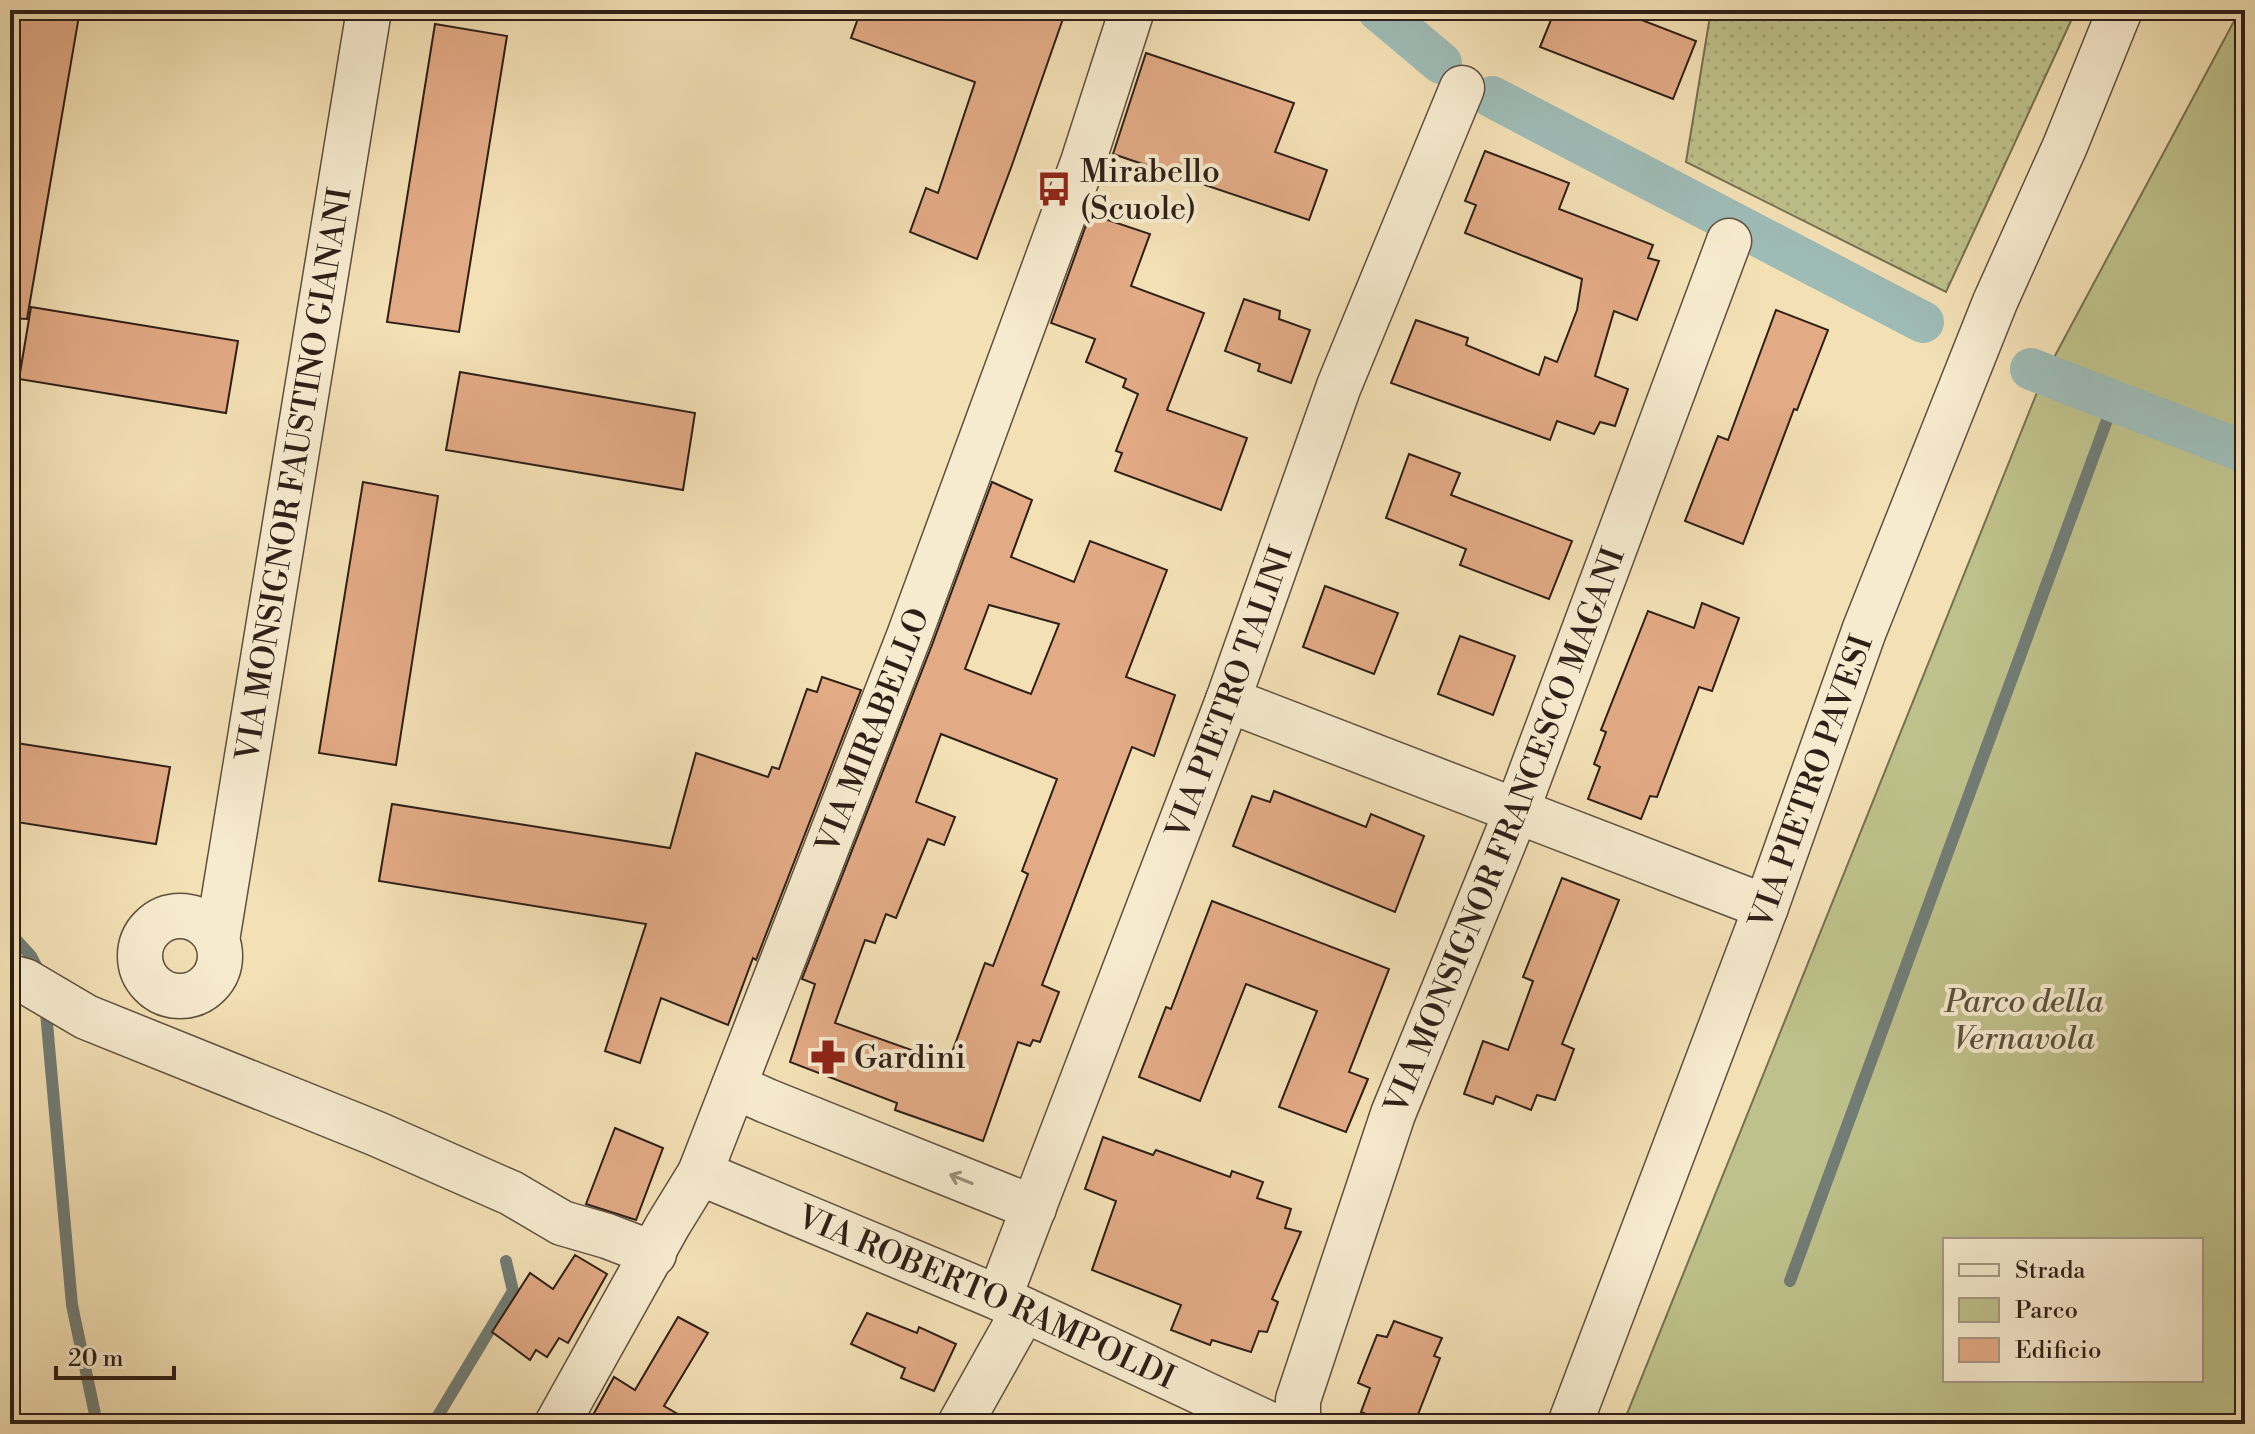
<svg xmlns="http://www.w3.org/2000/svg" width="2255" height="1434" viewBox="0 0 2255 1434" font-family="'Libre Bodoni',serif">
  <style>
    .grass { fill: url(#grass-dots); stroke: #767051; stroke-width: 2 }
    .green { fill: #bec18b; stroke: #767051; stroke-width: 2; fill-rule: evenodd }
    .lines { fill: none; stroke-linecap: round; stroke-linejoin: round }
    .stream { stroke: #717d76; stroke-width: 12 }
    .canal { stroke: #9ebbb6; stroke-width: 42 }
    .building { fill: #e2aa85; stroke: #2e1f17; stroke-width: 2; fill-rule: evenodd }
    .minor-casing { stroke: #5f4f3e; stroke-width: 47 }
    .minor { stroke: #f7ebcf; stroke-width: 44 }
    .oneway { stroke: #9d8f7c }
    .labels { text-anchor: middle; stroke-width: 8; stroke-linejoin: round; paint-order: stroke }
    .poi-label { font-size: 32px; fill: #2e1f17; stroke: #f7ebcf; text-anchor: start }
    .street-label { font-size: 32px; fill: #2e1f17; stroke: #f7ebcf }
    .park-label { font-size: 32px; font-style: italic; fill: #59503a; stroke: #f7ebcf }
  </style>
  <defs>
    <pattern id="grass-dots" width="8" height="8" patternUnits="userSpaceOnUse" patternTransform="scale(2)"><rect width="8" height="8" fill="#bec18b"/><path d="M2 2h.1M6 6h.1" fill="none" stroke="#a4a577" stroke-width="1.8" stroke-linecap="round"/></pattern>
  </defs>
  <rect width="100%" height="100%" fill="#f3e0b5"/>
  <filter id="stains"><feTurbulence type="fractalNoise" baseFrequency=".0025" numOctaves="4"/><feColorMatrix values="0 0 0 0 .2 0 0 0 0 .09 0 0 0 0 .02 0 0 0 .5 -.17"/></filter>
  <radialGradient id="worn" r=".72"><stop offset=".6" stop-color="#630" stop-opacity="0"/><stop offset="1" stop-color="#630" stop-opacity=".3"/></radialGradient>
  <path class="grass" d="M1711 10H2076L1946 292 1686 162Z"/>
  <path class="green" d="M2240 10H2245V1424H1623L2042 380ZM1945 1240H2201V1380H1945Z"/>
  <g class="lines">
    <g class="stream">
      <path d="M10 933 31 956 41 975"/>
      <path d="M46 1012 72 1305 97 1424"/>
      <path d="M1790 1281 2114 401"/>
      <path d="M433 1424 513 1291 506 1261"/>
    </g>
    <g class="canal">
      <path d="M1378 10 1441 63"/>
      <path d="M1492 97 1923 322"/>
      <path d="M2031 369 2245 452"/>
    </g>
  </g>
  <g class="building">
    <path d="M10 10H80L27 319 10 318Z"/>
    <path d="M861 10H1066L1012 165 977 259 910 232 926 188 938 193 975 82 851 38Z"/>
    <path d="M1555 10H1616L1696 41 1673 99 1540 47Z"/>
    <path d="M435 24 507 36 459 332 387 322Z"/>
    <path d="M1146 53 1294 103 1275 152 1327 170 1309 220 1113 154Z"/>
    <path d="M1485 151 1569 183 1559 209 1653 245 1648 258 1659 261 1637 320 1614 311 1595 376 1628 389 1615 426 1600 422 1594 434 1557 421 1550 440 1391 383 1416 320 1468 338 1466 345 1539 375 1545 357 1557 362 1577 310 1582 279 1465 233 1476 205 1465 201Z"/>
    <path d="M1090 214 1150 234 1131 286 1204 313 1167 410 1247 438 1221 510 1115 471 1122 453 1116 451 1138 394 1123 387 1126 379 1086 362 1095 339 1051 323Z"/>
    <path d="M1244 299 1280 311 1279 319 1310 330 1291 383 1258 371 1260 364 1225 351Z"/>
    <path d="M31 307 238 341 226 413 19 379Z"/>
    <path d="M1776 310 1828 330 1797 410 1794 409 1743 544 1685 521 1718 436 1728 440Z"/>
    <path d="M460 372 695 413 683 490 446 450Z"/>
    <path d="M1409 454 1460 473 1451 495 1572 541 1549 599 1460 565 1466 549 1386 518Z"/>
    <path d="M363 482 438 496 396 765 319 753Z"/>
    <path d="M992 482 1032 500 1011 557 1074 582 1090 541 1167 570 1126 677 1175 695 1154 756 1132 747 1042 985 1059 992 1040 1042 1033 1040 1030 1046 1018 1042 983 1141 895 1110 897 1103 790 1062 815 984 802 979 932 645ZM989 605 1059 624 1031 694 965 669ZM941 734 1057 779 1022 871 1028 874 993 966 985 963 948 1063 835 1023 865 940 875 943 886 914 896 918 928 839 944 845 955 817 916 802Z"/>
    <path d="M1325 586 1398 613 1374 674 1303 647Z"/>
    <path d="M1702 603 1739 618 1712 691 1699 687 1657 797 1650 796 1641 819 1588 799 1600 767 1594 764 1606 732 1601 730 1648 611 1694 628Z"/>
    <path d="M1460 636 1515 656 1493 715 1438 694Z"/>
    <path d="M822 677 861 690 756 960 753 958 728 1025 661 998 640 1063 605 1051 646 924 379 881 392 804 670 848 696 753 768 777 772 767 779 769 807 689 817 692Z"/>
    <path d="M10 742 170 767 156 844 10 821Z"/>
    <path d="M1274 791 1366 827 1371 814 1424 836 1395 912 1233 846 1252 796 1270 802Z"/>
    <path d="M1562 878 1619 900 1562 1044 1574 1049 1555 1100 1537 1095 1531 1110 1496 1096 1493 1104 1464 1094 1483 1041 1508 1050 1533 981 1523 977Z"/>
    <path d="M1212 901 1389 969 1349 1072 1368 1079 1346 1132 1279 1107 1317 1011 1246 984 1200 1101 1139 1077 1166 1007 1171 1009Z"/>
    <path d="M615 1128 663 1148 636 1220 586 1204Z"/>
    <path d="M1103 1137 1153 1155 1156 1150 1230 1177 1232 1171 1263 1182 1257 1198 1291 1209 1285 1228 1301 1232 1272 1299 1278 1302 1267 1332 1259 1331 1251 1352 1212 1340 1210 1345 1171 1330 1181 1305 1092 1270 1116 1201 1085 1189Z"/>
    <path d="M575 1255 607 1274 568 1343 559 1338 547 1357 536 1350 530 1360 492 1332 530 1273 553 1289Z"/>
    <path d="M867 1313 917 1333 919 1327 956 1344 934 1391 901 1378 905 1368 851 1344Z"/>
    <path d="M678 1317 708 1333 664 1406 695 1424H588L614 1377 635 1390Z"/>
    <path d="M1394 1321 1442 1338 1434 1356 1440 1358 1415 1422 1392 1414 1389 1423 1361 1412 1370 1388 1358 1383 1377 1335 1387 1337Z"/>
  </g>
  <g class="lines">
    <g class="minor-casing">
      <g id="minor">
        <path d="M1228 700 1766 907"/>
        <circle cx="180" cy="956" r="40"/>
        <path id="s1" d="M217 940 369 10"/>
        <path d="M10 977 25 981 86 1017 377 1134 511 1193 562 1223 607 1236 654 1254"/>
        <path d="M734 1086 767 1101 1034 1208"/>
        <path id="s2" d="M700 1173 999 1298 1269 1424"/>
        <path id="s3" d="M999 1298 1228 700 1339 386 1462 88"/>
        <path id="s4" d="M557 1424 668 1225 700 1173 909 636 1083 162 1132 10"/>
        <path d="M960 1424 1024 1310"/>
        <path id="s5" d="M1298 1424V1400L1393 1114 1517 810 1729 241"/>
        <path id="s6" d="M1570 1424 1766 907 1864 631 1995 302 2065 146 2120 10"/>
      </g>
    </g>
    <use href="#minor" class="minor"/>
  </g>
  <defs><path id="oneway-shaft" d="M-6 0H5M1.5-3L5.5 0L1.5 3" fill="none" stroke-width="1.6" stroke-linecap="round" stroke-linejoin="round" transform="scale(2)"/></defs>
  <use class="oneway" href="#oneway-shaft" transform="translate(961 1179) rotate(-158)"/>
  <defs>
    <g id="bus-bare" transform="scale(2.76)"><path d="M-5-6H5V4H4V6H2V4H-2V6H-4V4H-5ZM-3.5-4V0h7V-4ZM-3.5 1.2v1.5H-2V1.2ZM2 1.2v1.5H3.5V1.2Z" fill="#8f2418" stroke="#f7ebcf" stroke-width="2.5" paint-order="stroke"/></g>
    <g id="pharmacy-bare" transform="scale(2.76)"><path d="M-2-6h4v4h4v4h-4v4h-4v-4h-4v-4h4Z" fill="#8f2418" stroke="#f7ebcf" stroke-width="2.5" paint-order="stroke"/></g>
  </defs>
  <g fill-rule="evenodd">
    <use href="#bus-bare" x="1054" y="189"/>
    <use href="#pharmacy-bare" x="828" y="1057"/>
  </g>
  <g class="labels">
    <g class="poi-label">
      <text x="1080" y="182">Mirabello<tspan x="1080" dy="37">(Scuole)</tspan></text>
      <text x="854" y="1068">Gardini</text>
    </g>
    <g class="street-label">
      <text dy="11" stroke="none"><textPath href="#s1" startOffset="472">VIA MONSIGNOR FAUSTINO GIANANI</textPath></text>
      <text dy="11" stroke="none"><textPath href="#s3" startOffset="648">VIA PIETRO TALINI</textPath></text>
      <text dy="11" stroke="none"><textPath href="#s4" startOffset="764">VIA MIRABELLO</textPath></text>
      <text dy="11" stroke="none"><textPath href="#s6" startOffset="686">VIA PIETRO PAVESI</textPath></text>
      <text dy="11" stroke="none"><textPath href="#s5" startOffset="630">VIA MONSIGNOR FRANCESCO MAGANI</textPath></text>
      <text dy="11" stroke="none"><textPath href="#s2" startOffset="312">VIA ROBERTO RAMPOLDI</textPath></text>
    </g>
    <g class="park-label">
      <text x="2024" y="1012">Parco della<tspan x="2024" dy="37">Vernavola</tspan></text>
    </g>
  </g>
  <rect width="2255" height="1434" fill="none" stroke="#f3e0b5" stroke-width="40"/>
  <rect x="12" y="12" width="2231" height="1410" fill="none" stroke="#2e1f17" stroke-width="4"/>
  <rect x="20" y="20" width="2215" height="1394" fill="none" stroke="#2e1f17" stroke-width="2"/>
  <rect x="1943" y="1238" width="260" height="144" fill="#f7ebcf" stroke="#a79985" stroke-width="2"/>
  <rect x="1959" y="1264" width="40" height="12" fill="#f7ebcf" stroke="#a79985" stroke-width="2"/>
  <text x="2015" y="1278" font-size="24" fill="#2e1f17">Strada</text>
  <rect x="1959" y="1298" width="40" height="24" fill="#bec18b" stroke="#a79985" stroke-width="2"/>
  <text x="2015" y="1318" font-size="24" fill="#2e1f17">Parco</text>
  <rect x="1959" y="1338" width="40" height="24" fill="#e2aa85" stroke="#a79985" stroke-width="2"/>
  <text x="2015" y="1358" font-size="24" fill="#2e1f17">Edificio</text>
  <path d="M56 1366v12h118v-12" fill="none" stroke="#2e1f17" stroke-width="4"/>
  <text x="68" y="1366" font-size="24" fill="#2e1f17" stroke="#f7ebcf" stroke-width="6" paint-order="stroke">20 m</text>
  <rect width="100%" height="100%" filter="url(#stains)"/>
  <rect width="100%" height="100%" fill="url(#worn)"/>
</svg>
